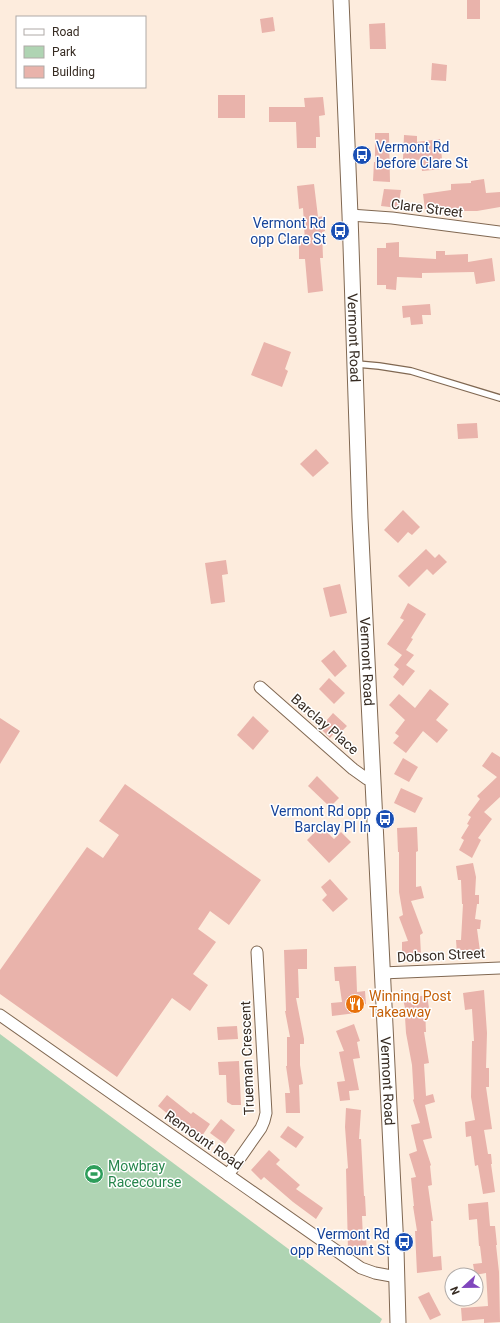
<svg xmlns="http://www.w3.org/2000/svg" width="500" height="1323" viewBox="0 0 500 1323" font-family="Roboto,sans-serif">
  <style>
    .green { fill: #afd4b3 }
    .building { fill: #e9b3ab }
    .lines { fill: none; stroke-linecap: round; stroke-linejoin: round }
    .lane-casing { stroke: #806852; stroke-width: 8 }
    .street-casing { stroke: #806852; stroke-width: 13 }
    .secondary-casing { stroke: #806852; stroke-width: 17 }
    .lane { stroke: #fff; stroke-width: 5.5 }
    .street { stroke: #fff; stroke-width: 11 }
    .secondary { stroke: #fff; stroke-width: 15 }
    .labels { text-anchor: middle; stroke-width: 3; stroke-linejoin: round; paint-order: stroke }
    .transit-label { font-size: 14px; fill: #164399; stroke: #fff; text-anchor: end }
    .street-label { font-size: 14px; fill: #362b22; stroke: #fff }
    .food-label { font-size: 14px; fill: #c56008; stroke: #fff; text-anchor: start }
    .leisure-label { font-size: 14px; fill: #27864d; stroke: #fff; text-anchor: start }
  </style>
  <rect width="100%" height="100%" fill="#fdecdd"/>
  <path class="green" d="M0 1034 377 1315 382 1319 380 1323H0Z"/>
  <g class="building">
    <rect x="467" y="0" width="13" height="19"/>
    <path d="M273 17 275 31 262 33 260 19Z"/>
    <path d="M385 23 386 49H370L369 24Z"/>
    <path d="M432 63 447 65 446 81 431 80Z"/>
    <rect x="218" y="95" width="27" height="23"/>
    <path d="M323 97 325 115 319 116 320 137H316V148H297L296 122H269V107H305L304 98Z"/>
    <path d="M375 133H389L390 182 373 181 374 162H375Z"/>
    <path d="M404 135 417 136V142L440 139 443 169 422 171 421 160 403 159Z"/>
    <path d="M484 179 486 193 500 192V207L477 211H449V207L425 210 423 194 451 190V184L471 183V181Z"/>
    <path d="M314 184 318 217 324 216 325 231 322 232 323 258H320L323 291 308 293 305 259H299V242H305L303 208 299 209 297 186Z"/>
    <path d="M384 189 401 190 398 208 381 206Z"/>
    <path d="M399 242V257L436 259V251H445V255L468 254V262L492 258 495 281 476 284 474 272 422 273V278L397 277 396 290 386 289V285H377V248H386V243Z"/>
    <path d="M430 304 431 315H422L423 324 411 325 410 317 403 318 402 306Z"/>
    <path d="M264 342 291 352 285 369 288 371 282 387 251 375Z"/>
    <path d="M477 423 478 438 458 439 457 424Z"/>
    <path d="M316 449 329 463 313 477 300 464Z"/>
    <path d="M403 510 420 527 412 535 408 532 398 543 384 530Z"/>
    <path d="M426 549 435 558 439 554 447 562 433 575 427 569 409 587 398 576Z"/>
    <path d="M226 560 228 574 222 575 225 602 211 604 205 563Z"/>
    <path d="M340 584 347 613 330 617 323 588Z"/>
    <path d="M408 603 426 614 411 638 413 639 406 650 414 655 406 665 415 671 403 686 393 677 399 669 394 665 402 655 387 644 404 620 400 618Z"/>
    <path d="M334 650 347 666 335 677 321 661Z"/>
    <path d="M329 678 345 693 334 704 319 689Z"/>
    <path d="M430 689 449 704 436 720 448 730 437 743 423 731 406 753 393 743 399 736 395 733 405 720 389 705 399 694 415 708Z"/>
    <path d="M333 713 347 726 341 732 338 729 330 738 320 728Z"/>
    <path d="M253 716 269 731 253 750 237 735Z"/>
    <path d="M0 718 20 731 0 764Z"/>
    <path d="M492 752 500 757V797L484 812 492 819 478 838 481 840 472 858 459 850 464 840 461 838 469 825 467 824 471 817 468 815 480 799 477 796 497 777 482 766Z"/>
    <path d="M403 758 418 767 409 782 394 774Z"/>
    <path d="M317 776 339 798 330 807 308 786Z"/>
    <path d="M125 784 261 880 229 925 210 911 198 929 216 942 193 974 208 985 190 1011 172 998 117 1077 0 994V970L87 847 103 858 119 835 99 821Z"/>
    <path d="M401 788 423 798 415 813 394 803Z"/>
    <path d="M417 827 418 851 416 852V887L421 886 424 898 411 901 423 933 420 935 421 955 402 956V942L408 941 399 917 403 915 399 892V852H398L397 828Z"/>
    <path d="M317 830 321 834 325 830 334 839 341 832 351 842 329 863 307 840Z"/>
    <path d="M473 863 476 877 475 895H479V904H477L475 919 481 920 480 929H477L480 951 457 954 456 940H461L463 904H462L461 880H458L456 866Z"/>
    <path d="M330 879 348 899 333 912 322 900 327 895 321 887Z"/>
    <path d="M307 949V969H298L299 998H296L304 1039V1044H300V1065L303 1084 299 1085 300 1113H286L285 1093H290L286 1066H287V1037H290L285 1011H286L284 950Z"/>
    <path d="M356 966 357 992 365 991 366 1004 355 1006 356 1013 332 1016 331 1003 342 1002 339 981H335L334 967Z"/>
    <path d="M484 990 487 1033 486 1068H489V1087H486L492 1129 484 1130 488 1154H491L492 1164H491L495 1192 483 1194 478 1165 475 1166 471 1136 466 1137 465 1122 475 1120 471 1097 472 1041H474L472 1009 465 1010 463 993Z"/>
    <path d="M427 995 429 1008H425L426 1032H424L429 1063 424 1064 426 1096 433 1094 435 1102 425 1105 432 1138 423 1140 431 1165 430 1166 432 1185 428 1186 433 1221H431L433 1257 441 1256 442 1270 417 1273 415 1231H417L413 1206H414L411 1178 416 1177 409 1154 417 1151 411 1125 420 1123 413 1100 414 1099 412 1065 406 1033 405 1017H407L403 999Z"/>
    <path d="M354 1024 360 1041 357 1042 360 1058 353 1059 359 1090 349 1091 350 1100 340 1101 337 1082 345 1081 339 1052 344 1051 336 1031Z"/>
    <path d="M237 1026 238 1039 218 1040 217 1027Z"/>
    <path d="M239 1061 241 1105H232L227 1102 226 1075H219L218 1062Z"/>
    <path d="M167 1095 191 1114 193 1112 210 1124 202 1136 175 1117 174 1119 158 1106Z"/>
    <path d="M346 1108 361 1110 359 1139H361L364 1196H365L366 1216H362L363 1238H366L367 1253H352L348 1250 346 1169 348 1168 345 1127Z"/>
    <path d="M221 1119 235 1130 225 1144 210 1133Z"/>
    <path d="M288 1126 304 1137 296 1148 280 1137Z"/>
    <path d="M269 1150 280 1160 276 1164 300 1185 296 1189 323 1208 316 1219 293 1202 264 1177 261 1180 251 1170Z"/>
    <path d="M488 1202 490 1226H495L497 1245H496L499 1272 500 1322 484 1323V1319L462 1321 461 1308 488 1306 486 1273 475 1275 473 1264 482 1263 480 1246H479L477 1219 469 1220 468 1204Z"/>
    <path d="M429 1292 441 1315 430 1320 418 1297Z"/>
  </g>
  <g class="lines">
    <g class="lane-casing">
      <path id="lane" d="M357 364 379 366 411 371 500 398"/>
    </g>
    <g class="street-casing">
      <g id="street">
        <path d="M350 215 392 218 500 232"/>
        <path d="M260 687 353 769 367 779 373 780"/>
        <path d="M382 973 500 968"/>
        <path d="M0 1015 361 1268 375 1273 397 1277"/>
        <path d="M228 1175 261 1128 264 1121 266 1113 257 952"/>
      </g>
    </g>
    <g class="secondary-casing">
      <g id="secondary">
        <path id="s1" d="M341 0 350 215 360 518 396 1249 398 1323"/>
      </g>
    </g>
    <use href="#lane" class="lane"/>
    <use href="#street" class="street"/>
    <use href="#secondary" class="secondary"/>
  </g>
  <defs>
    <g id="bus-disc" transform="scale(1)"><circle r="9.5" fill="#1a4fb4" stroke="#fff"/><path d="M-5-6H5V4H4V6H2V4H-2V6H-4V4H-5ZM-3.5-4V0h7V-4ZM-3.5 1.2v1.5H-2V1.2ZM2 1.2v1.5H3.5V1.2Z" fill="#fff"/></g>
    <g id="restaurant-disc" transform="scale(1)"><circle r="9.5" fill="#e8710a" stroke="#fff"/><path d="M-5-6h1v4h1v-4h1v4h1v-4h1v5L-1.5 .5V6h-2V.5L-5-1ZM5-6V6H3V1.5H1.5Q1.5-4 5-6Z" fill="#fff"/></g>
    <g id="stadium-disc" transform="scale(1)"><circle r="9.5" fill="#2e9e5b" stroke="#fff"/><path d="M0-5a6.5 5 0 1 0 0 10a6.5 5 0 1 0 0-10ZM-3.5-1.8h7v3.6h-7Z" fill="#fff"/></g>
  </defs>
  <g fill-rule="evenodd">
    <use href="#bus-disc" x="362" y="155"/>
    <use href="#bus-disc" x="340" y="231"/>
    <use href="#bus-disc" x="385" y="819"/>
    <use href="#restaurant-disc" x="355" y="1004"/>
    <use href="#stadium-disc" x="94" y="1174"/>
    <use href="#bus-disc" x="404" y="1242"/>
  </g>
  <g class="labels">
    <g class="transit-label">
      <text x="376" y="152" text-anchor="start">Vermont Rd<tspan x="376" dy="16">before Clare St</tspan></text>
      <text x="326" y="228">Vermont Rd<tspan x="326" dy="16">opp Clare St</tspan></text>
      <text x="371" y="816">Vermont Rd opp<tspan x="371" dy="16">Barclay Pl In</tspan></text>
      <text x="390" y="1239">Vermont Rd<tspan x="390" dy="16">opp Remount St</tspan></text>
    </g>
    <g class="street-label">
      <text transform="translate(427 208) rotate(7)" y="5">Clare Street</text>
      <text dy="5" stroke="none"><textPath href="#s1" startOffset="338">Vermont Road</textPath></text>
      <text dy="5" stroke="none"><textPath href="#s1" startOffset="662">Vermont Road</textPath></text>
      <text transform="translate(325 724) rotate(41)" y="5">Barclay Place</text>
      <text transform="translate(441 955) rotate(-3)" y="5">Dobson Street</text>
      <text transform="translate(247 1058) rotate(-92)" y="5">Trueman Crescent</text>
      <text dy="5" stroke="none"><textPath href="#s1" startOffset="1082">Vermont Road</textPath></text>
      <text transform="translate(204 1140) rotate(35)" y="5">Remount Road</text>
    </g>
    <g class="food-label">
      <text x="369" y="1001">Winning Post<tspan x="369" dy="16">Takeaway</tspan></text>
    </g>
    <g class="leisure-label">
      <text x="108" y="1171">Mowbray<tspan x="108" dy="16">Racecourse</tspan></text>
    </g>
  </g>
  <rect x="16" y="16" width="130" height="72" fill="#ffffff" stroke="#afaaa7"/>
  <rect x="24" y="29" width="20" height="6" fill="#ffffff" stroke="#afaaa7"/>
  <text x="52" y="36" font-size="12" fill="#362b22">Road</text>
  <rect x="24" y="46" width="20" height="12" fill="#afd4b3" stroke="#afaaa7"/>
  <text x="52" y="56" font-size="12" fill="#362b22">Park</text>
  <rect x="24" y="66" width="20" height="12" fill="#e9b3ab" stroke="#afaaa7"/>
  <text x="52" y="76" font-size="12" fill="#362b22">Building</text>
  <g transform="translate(464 1287) rotate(248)"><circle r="19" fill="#ffffff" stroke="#afaaa7"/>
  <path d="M0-3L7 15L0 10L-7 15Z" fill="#8046bd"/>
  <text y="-6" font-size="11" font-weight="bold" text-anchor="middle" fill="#362b22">N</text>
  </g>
</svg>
